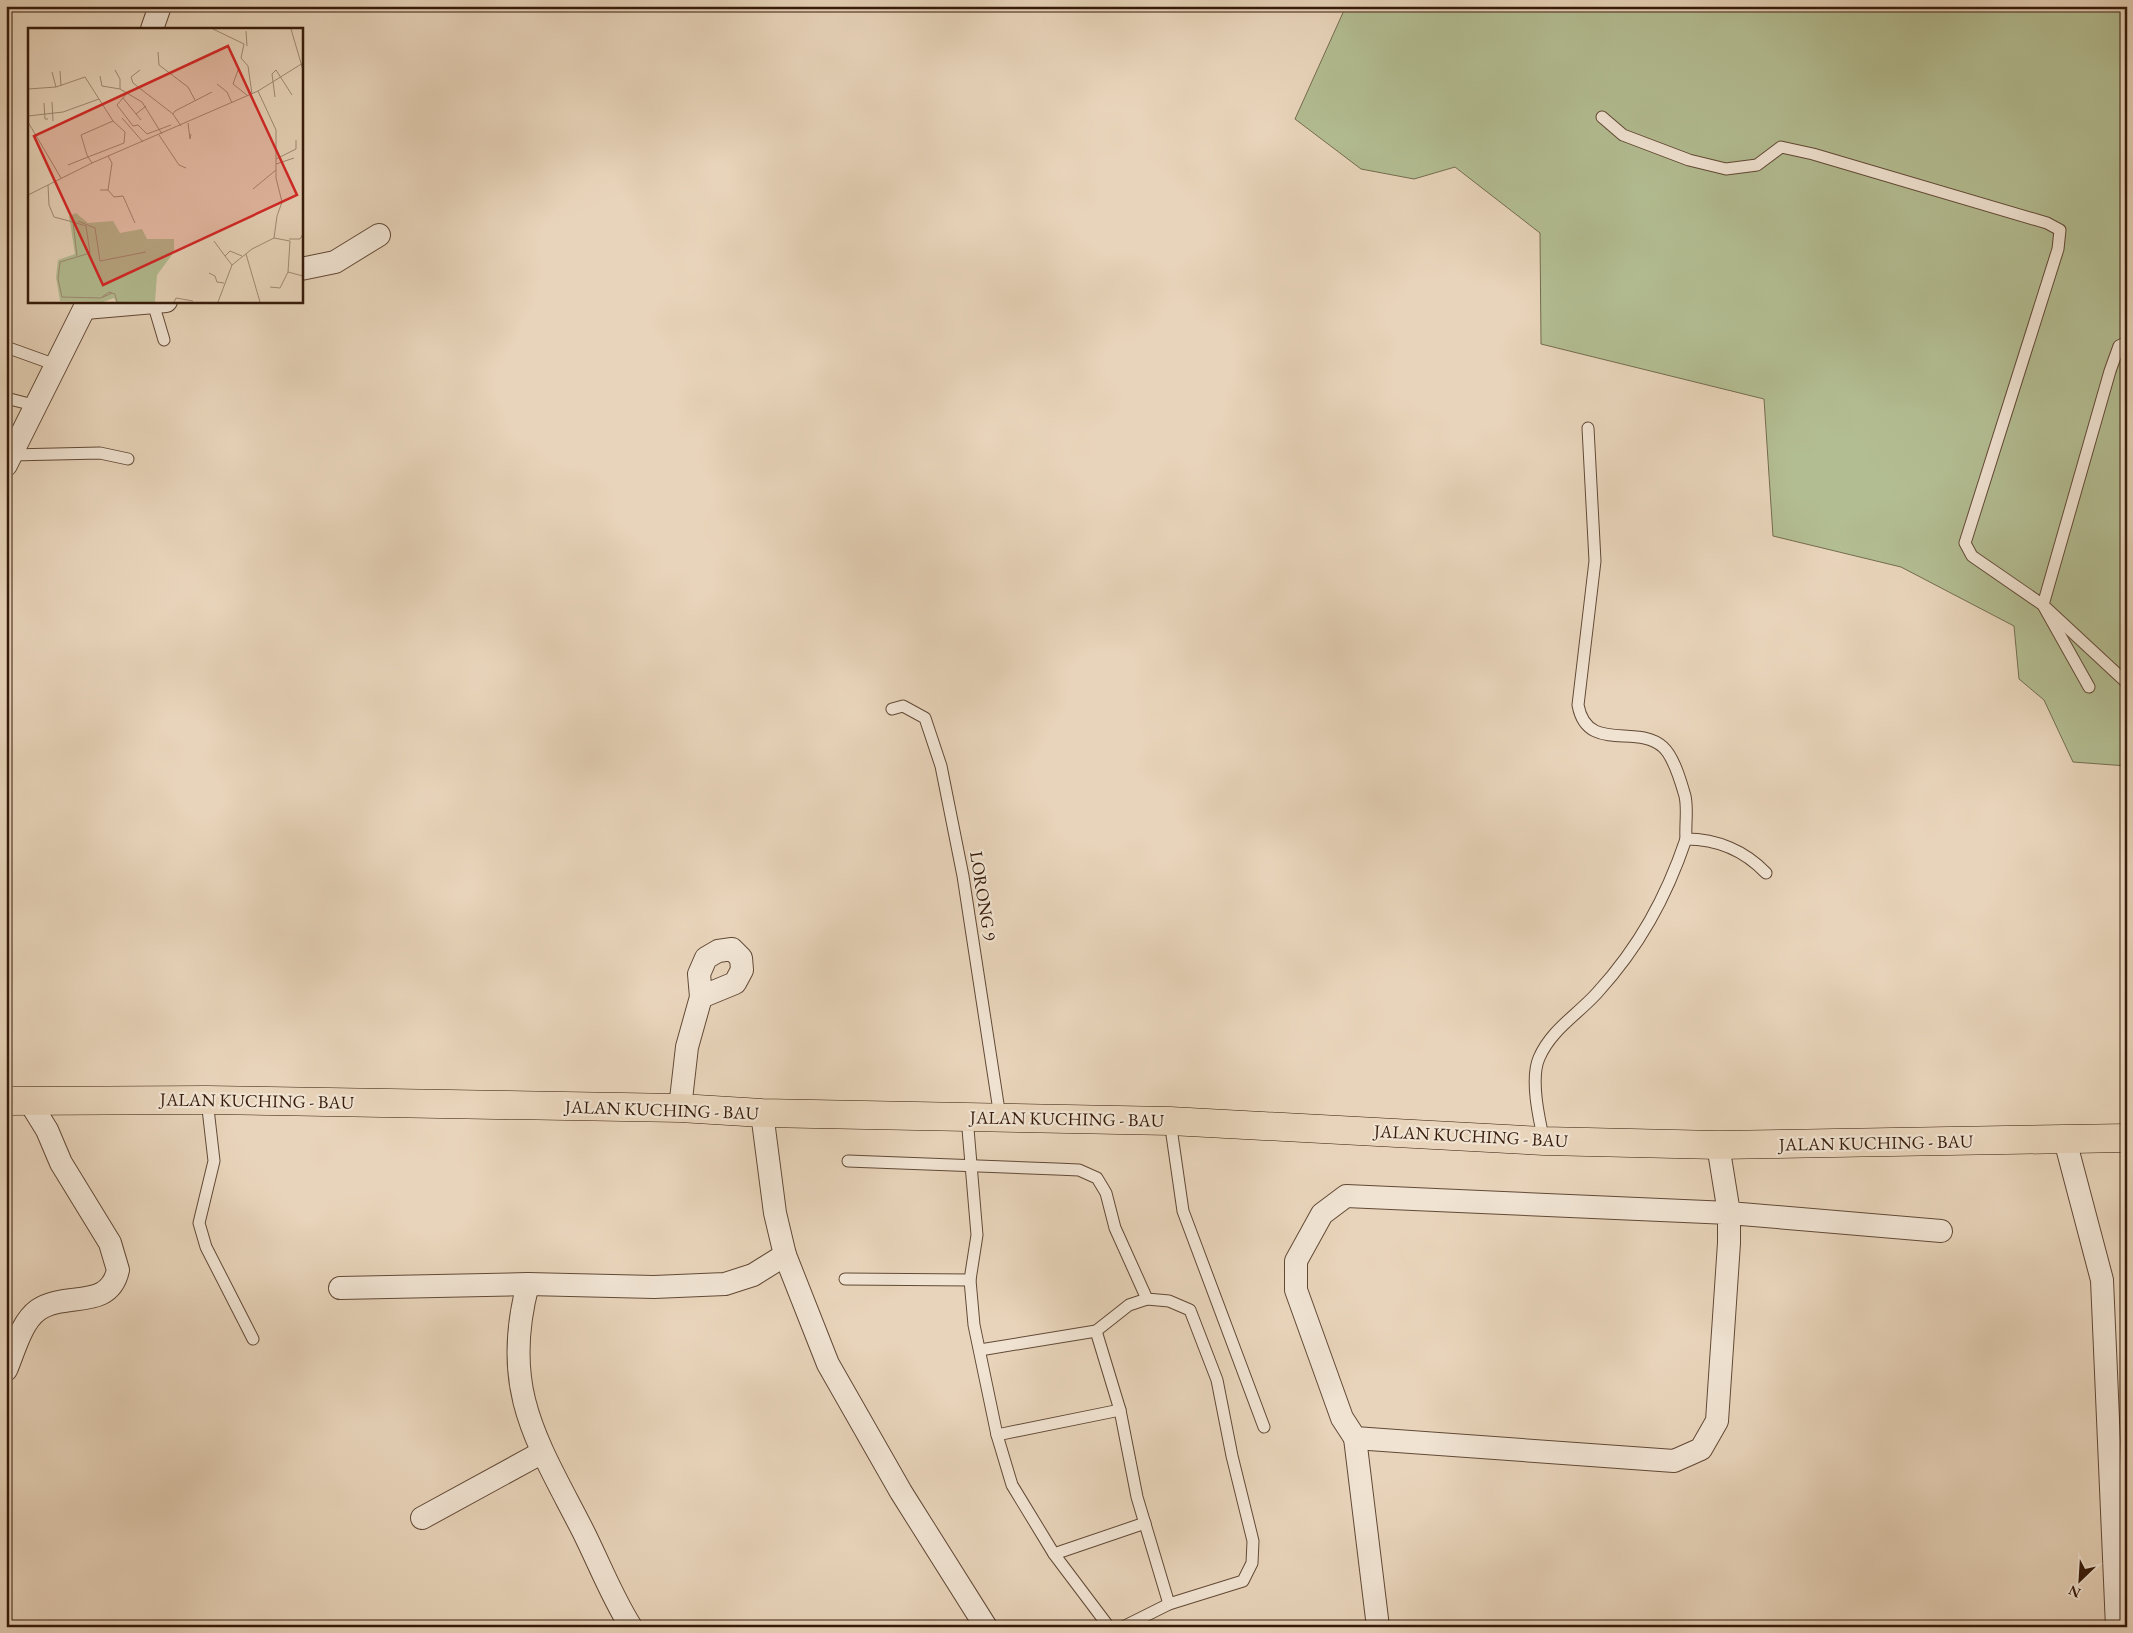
<svg xmlns="http://www.w3.org/2000/svg" width="2133" height="1633" viewBox="0 0 2133 1633" font-family="'EB Garamond',serif">
  <style>
    .green { fill: #b3bd92; stroke: #746c4e }
    .lines { fill: none; stroke-linecap: round; stroke-linejoin: round }
    .service-casing { stroke: #624936; stroke-width: 13 }
    .minor-casing { stroke: #624936; stroke-width: 24 }
    .primary-casing { stroke: #361b0a; stroke-width: 29 }
    .service { stroke: #f0e3d2; stroke-width: 11 }
    .minor { stroke: #f0e3d2; stroke-width: 22 }
    .primary { stroke: #e8d4ba; stroke-width: 28 }
    .labels { text-anchor: middle; stroke-width: 4.5; stroke-linejoin: round; paint-order: stroke }
    .street-label { font-size: 18px; fill: #361b0a; stroke: #f0e3d2 }
    .inset-road { fill: none; stroke: #a18a74; stroke-width: 1 }
    .view { fill: #d62828; fill-opacity: 0.15; stroke: #d62828; stroke-width: 2.5 }
    .inset-edge { fill: none; stroke: #361b0a; stroke-width: 2.5 }
  </style>
  <rect width="100%" height="100%" fill="#e8d4ba"/>
  <filter id="stains"><feTurbulence type="fractalNoise" baseFrequency=".004" numOctaves="4"/><feColorMatrix values="0 0 0 0 .2 0 0 0 0 .09 0 0 0 0 .02 0 0 0 .5 -.17"/></filter>
  <radialGradient id="worn" r=".72"><stop offset=".6" stop-color="#630" stop-opacity="0"/><stop offset="1" stop-color="#630" stop-opacity=".3"/></radialGradient>
  <path class="green" d="M1346 6H2127V766L2073 762 2044 700 2019 679 2014 626 1901 567 1773 536 1764 399 1541 344 1540 233 1455 167 1414 179 1361 169 1295 119Z"/>
  <g class="lines">
    <g class="service-casing">
      <g id="service">
        <path d="M1602 117 1623 135 1689 160 1726 169 1757 165 1781 147 1813 154 2047 223 2060 230 2058 249 1965 543 1972 556 2043 605 2089 687"/>
        <path d="M153 303 164 340"/>
        <path d="M2127 342 2119 346 2110 371 2043 605 2127 683"/>
        <path d="M6 347 56 365"/>
        <path d="M6 398 37 406"/>
        <path d="M1588 428 1595 561 1578 705C1587 754 1637 723 1663 747 1674 757 1681 782 1685 796 1688 809 1685 825 1686 839"/>
        <path d="M11 455 100 453 128 459"/>
        <path d="M892 709 903 706 925 718 941 766 963 876 1000 1117"/>
        <path d="M207 1100 214 1161 199 1223 206 1247 253 1339"/>
        <path d="M967 1117 977 1235 970 1280 974 1325 997 1435 1012 1485 1054 1554 1109 1627"/>
        <path d="M1170 1121 1183 1211 1264 1427"/>
        <path d="M1544 1141C1539 1119 1530 1079 1539 1058 1551 1030 1577 1015 1597 993 1639 947 1666 898 1686 839 1717 839 1745 851 1766 873"/>
        <path d="M848 1161 1056 1169 1079 1170 1097 1178 1106 1193 1115 1228 1147 1299 1169 1301 1190 1310 1217 1380 1232 1456 1253 1541 1252 1563 1243 1581 1169 1604 1123 1627"/>
        <path d="M845 1279 970 1280"/>
        <path d="M980 1350 1096 1331 1129 1305 1147 1299"/>
        <path d="M1120 1410 1137 1497 1169 1604"/>
        <path d="M997 1435 1120 1410 1096 1331"/>
        <path d="M1054 1554 1145 1523"/>
      </g>
    </g>
    <g class="minor-casing">
      <g id="minor">
        <path d="M152 29 160 6"/>
        <path d="M301 269 335 262 379 235"/>
        <path d="M85 308 166 301"/>
        <path d="M6 465 88 301"/>
        <path d="M680 1108 687 1047 701 997 699 974 706 958 718 951 732 949 741 958 742 970 735 983 701 997"/>
        <path d="M2065 1140 2102 1280 2117 1627"/>
        <path d="M1718 1145 1729 1213V1243L1717 1421 1701 1449 1674 1461 1355 1438 1342 1418 1296 1290V1261L1322 1214 1346 1196 1729 1213 1941 1231"/>
        <path d="M785 1255 828 1364 901 1492 986 1627"/>
        <path d="M528 1284C500 1390 537 1441 583 1531 599 1563 612 1597 631 1627"/>
        <path d="M340 1288 528 1284 654 1287 725 1284 753 1275 785 1255 775 1213 762 1113"/>
        <path d="M6 1370C14 1352 21 1322 38 1310 66 1291 109 1311 118 1270L110 1243 61 1163 47 1130 29 1101"/>
        <path d="M1355 1438 1378 1627"/>
        <path d="M422 1518 541 1453"/>
      </g>
    </g>
    <g class="primary-casing">
      <path id="primary" d="M6 1101 207 1100 680 1108 762 1113 1170 1121 1544 1141 1718 1145 2127 1138"/>
    </g>
    <use href="#service" class="service"/>
    <use href="#minor" class="minor"/>
    <use href="#primary" class="primary"/>
  </g>
  <g class="labels">
    <g class="street-label">
      <text transform="translate(983 896) rotate(81)" y="6">LORONG 9</text>
      <text transform="translate(257 1101) rotate(1)" y="6">JALAN KUCHING - BAU</text>
      <text transform="translate(662 1110) rotate(2)" y="6">JALAN KUCHING - BAU</text>
      <text transform="translate(1067 1119) rotate(1)" y="6">JALAN KUCHING - BAU</text>
      <text transform="translate(1471 1136) rotate(3)" y="6">JALAN KUCHING - BAU</text>
      <text transform="translate(1876 1143) rotate(-1)" y="6">JALAN KUCHING - BAU</text>
    </g>
  </g>
  <g transform="translate(28 28)">
    <rect width="275" height="275" fill="#e8d4ba"/>
    <path d="M48 185 60 195 85 193 92 205 114 201 119 211H146V224L129 247 127 274H88L86 270 75 274 32 273 28 249 30 232 47 226 41 188Z" fill="#b3bd92"/>
    <path class="inset-road" d="M185 1 216 16 213 30 220 38 224 66M263 1 275 42M218 3 219 18M130 24 131 37 160 59 167 72M87 42 92 51V61M112 42 103 49 105 55 145 86M210 42 205 56 220 68M32 43 33 58M24 44 28 59M72 48 74 58 92 61 114 74 134 106M189 56 199 64 204 75M0 61 28 59 57 49 85 93M230 63 248 102V150L254 174 249 188 246 210M99 65 89 77 105 98 110 97 119 106 143 97M247 69 244 46 248 42 264 67M95 70 108 86M24 74 25 93M16 75 17 91H20M0 88 35 84 71 71M94 90 115 114M113 92 108 86 118 78M0 94 33 150M160 95 162 111 163 106M153 98 145 86 147 83 184 64M131 107 151 137 158 140M248 131 268 121V112M248 136 266 130M40 137 60 129 96 115 97 104 85 93 53 107 59 127 60 129 64 135M20 157 21 177 26 189 45 194 49 228M225 161 248 142M72 162H80L84 135 80 128M80 162 86 169 95 168 107 195M0 167 64 135 230 63 275 35M50 193 67 200 72 233 118 224M45 194 58 198 62 225 32 234 30 251 34 269 73 270 84 265M261 211H272L275 206M186 213 197 228M218 226 232 274M204 237 197 228 202 223 214 228M260 244 275 248M181 245 187 248 189 254 196 255M242 259 252 260 260 244 262 213 246 210M74 269 81 264 87 266 89 274M146 274 148 270 165 273M190 274 204 237 224 221 246 210"/>
    <path class="view" d="M200 18 269 167 75 257 6 108Z"/>
    <rect width="275" height="275" class="inset-edge"/>
  </g>
  <rect width="2133" height="1633" fill="none" stroke="#e8d4ba" stroke-width="25"/>
  <rect x="8" y="8" width="2118" height="1618" fill="none" stroke="#361b0a" stroke-width="2.5"/>
  <rect x="12" y="12" width="2108" height="1608" fill="none" stroke="#361b0a"/>
  <g transform="translate(2080 1580) rotate(205)" stroke="#f0e3d2" stroke-width="4" paint-order="stroke">
  <path d="M0-4L9 19L0 12L-9 19Z" fill="#361b0a"/>
  <text y="-8" font-size="14" font-weight="bold" text-anchor="middle" fill="#361b0a">N</text>
  </g>
  <rect width="100%" height="100%" filter="url(#stains)"/>
  <rect width="100%" height="100%" fill="url(#worn)"/>
</svg>
